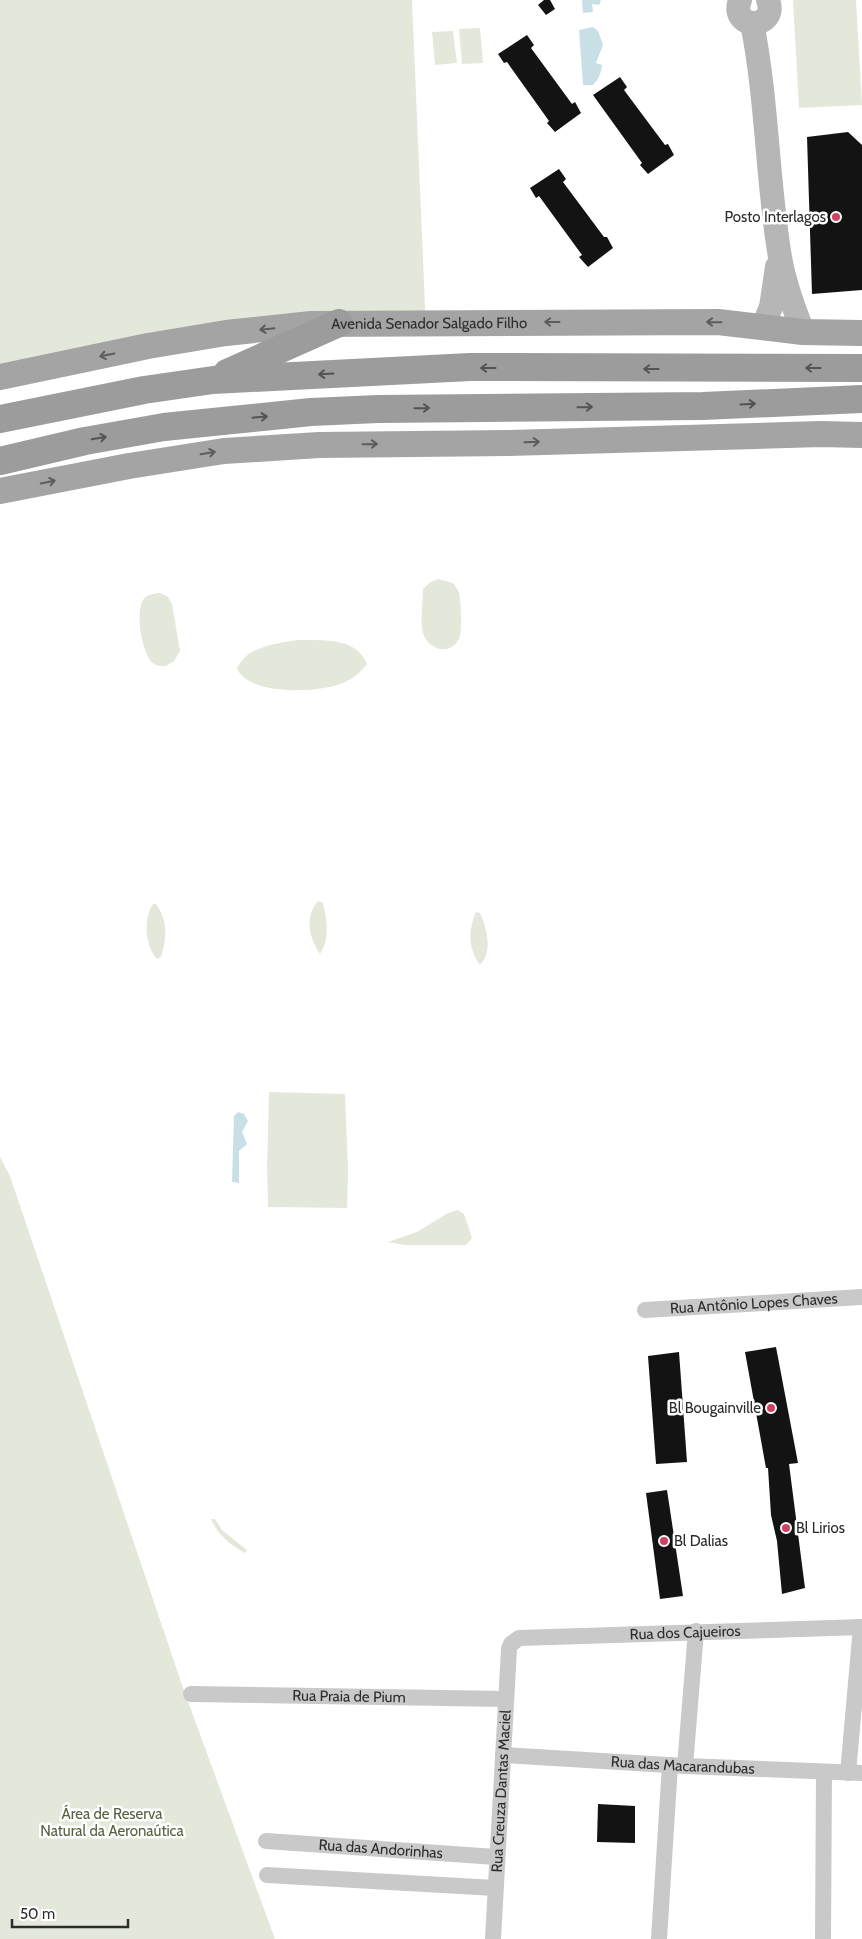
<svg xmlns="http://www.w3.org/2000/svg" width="862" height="1939" viewBox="0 0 862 1939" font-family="Cabin,sans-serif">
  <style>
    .green { fill: #e4e8db }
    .water { fill: #c9dfe6 }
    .building { fill: #131313 }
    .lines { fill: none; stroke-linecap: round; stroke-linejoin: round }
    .minor { stroke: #c9c9c9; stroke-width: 16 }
    .secondary { stroke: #b6b6b6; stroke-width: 24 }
    .primary { stroke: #a4a4a4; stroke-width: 26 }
    .trunk { stroke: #9c9c9c; stroke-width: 28 }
    .oneway { stroke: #5c5c5c }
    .oneway2 { stroke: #535353 }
    .poi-dot { fill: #d04160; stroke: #fff; stroke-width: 2 }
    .labels { text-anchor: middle; stroke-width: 5; stroke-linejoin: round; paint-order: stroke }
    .poi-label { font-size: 15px; fill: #2c2c2c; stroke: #fff; text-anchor: end }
    .street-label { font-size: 15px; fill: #2c2c2c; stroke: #fff }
    .park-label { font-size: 15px; fill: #55623f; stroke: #fff }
  </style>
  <rect width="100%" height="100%" fill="#fff"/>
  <g class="green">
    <path d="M0 0H412L426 330 145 349 0 367Z"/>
    <path d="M793 0H856L862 105 799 108Z"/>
    <path d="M480 28 483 63 462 64 459 29Z"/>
    <path d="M453 31 457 63 435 65 432 32Z"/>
    <path d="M438 579 453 583C455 586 458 589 459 593 461 598 462 630 460 636 453 656 429 652 423 633 420 620 423 602 423 589L429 583Z"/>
    <path d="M160 593 168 597 172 604 180 651 174 661 166 666C162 666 157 666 154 664 142 656 135 612 143 600 146 595 154 593 160 593Z"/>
    <path d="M297 640C322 640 357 637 367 664 361 672 353 679 343 683 318 693 251 696 237 669 246 646 276 644 297 640Z"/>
    <path d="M318 901 323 903C327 922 330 937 320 954 309 938 304 917 318 901Z"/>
    <path d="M153 904H156C168 921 167 937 161 957L157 959C145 946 143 919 153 904Z"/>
    <path d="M476 912 480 913C487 929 493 951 480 965 468 950 468 929 476 912Z"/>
    <path d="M269 1092 345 1094 348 1170 347 1208 268 1207 267 1167Z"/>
    <path d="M0 1157 10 1176 182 1685 275 1939H0Z"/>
    <path d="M458 1210 464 1214 472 1238 466 1245H405L388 1242 417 1232 448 1213Z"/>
    <path d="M215 1519 222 1530 247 1550 245 1553C230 1545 218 1535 211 1519Z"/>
  </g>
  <g class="water">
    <path d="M582 0H601L599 5 592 4 593 12 583 13Z"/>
    <path d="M593 27 598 31 603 45 596 63 602 65C601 73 599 79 593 85H583L579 30Z"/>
    <path d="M238 1112 244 1114 248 1121 242 1132 247 1144 239 1151V1183L232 1182 234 1116Z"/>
  </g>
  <g class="building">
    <path d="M544 0H550L555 9 546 15 538 5Z"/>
    <path d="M527 35 534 45 531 48 572 104 575 102 581 113 555 132 547 123 549 121 507 62 504 63 498 54Z"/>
    <path d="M620 77 627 87 624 90 665 145 668 144 674 155 648 174 640 165 642 163 593 95Z"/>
    <path d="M848 132 862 145V290L812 294 807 137Z"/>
    <path d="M559 169 566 179 563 182 604 237H607L613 248 588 267 579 257 582 255 539 196 536 198 530 188Z"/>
    <path d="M776 1347 798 1463 789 1464 805 1588 782 1594 777 1541 771 1515 768 1468H766L745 1352Z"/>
    <path d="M679 1352 687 1462 656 1464 648 1356Z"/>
    <path d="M667 1490 683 1596 660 1599 646 1493Z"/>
    <path d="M598 1804 635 1806V1843L597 1842Z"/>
  </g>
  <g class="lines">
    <g class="minor">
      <path id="s1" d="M645 1310 862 1297"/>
      <path id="s2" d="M191 1694 506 1699"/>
      <path id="s3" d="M503 1755 685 1766 862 1773"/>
      <path d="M685 1766 696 1631"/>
      <path d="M848 1773 861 1627"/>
      <path id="s4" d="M266 1841 496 1857"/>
      <path d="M267 1875 495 1888"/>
      <path id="s5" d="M493 1939 509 1649 511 1644 519 1638 862 1627"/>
      <path d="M659 1939 670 1765"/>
      <path d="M823 1939 824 1772"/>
    </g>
    <g class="secondary">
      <path d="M740 0C729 31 779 30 768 0"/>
      <path d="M752 23C767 98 767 175 779 251 783 279 793 306 803 332"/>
      <path d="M763 326 771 307 777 267"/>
    </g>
    <g class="primary">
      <path id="s6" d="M0 377 148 346 226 333 311 324 718 322 803 332 862 333"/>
      <path d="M0 491 129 466 224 451 319 445 509 443 821 434 862 435"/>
    </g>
    <g class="trunk">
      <path d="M227 373 339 323"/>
      <path d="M0 419 144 390 213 380 470 367 862 368"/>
      <path d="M0 461 85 441 164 427 311 412 378 409 703 406 862 399"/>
    </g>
  </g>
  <defs><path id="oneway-shaft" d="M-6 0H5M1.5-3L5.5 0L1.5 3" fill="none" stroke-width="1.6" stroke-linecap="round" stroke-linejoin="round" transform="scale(1.25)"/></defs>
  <g class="oneway">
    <use href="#oneway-shaft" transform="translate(552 322) rotate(180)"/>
    <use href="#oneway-shaft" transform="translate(714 322) rotate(-179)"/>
    <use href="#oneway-shaft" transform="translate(267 329) rotate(174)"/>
    <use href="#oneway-shaft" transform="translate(107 355) rotate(168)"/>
    <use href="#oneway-shaft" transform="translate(532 442) rotate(-2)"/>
    <use href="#oneway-shaft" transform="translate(370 444) rotate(-1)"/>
    <use href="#oneway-shaft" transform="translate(208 453) rotate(-9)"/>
    <use href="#oneway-shaft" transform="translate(48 482) rotate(-11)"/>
  </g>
  <g class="oneway2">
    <use href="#oneway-shaft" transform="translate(488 368) rotate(-180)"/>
    <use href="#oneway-shaft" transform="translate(813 368) rotate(180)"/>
    <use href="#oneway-shaft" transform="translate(651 369) rotate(-180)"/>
    <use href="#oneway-shaft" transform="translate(326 374) rotate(177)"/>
    <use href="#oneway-shaft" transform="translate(748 404) rotate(-3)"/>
    <use href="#oneway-shaft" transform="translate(585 407) rotate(-1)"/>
    <use href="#oneway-shaft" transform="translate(422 408) rotate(-1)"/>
    <use href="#oneway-shaft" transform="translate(260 417) rotate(-5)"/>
    <use href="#oneway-shaft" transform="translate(99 438) rotate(-10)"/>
  </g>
  <g class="poi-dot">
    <circle cx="836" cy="217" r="5"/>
    <circle cx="771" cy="1408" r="5"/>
    <circle cx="786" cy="1528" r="5"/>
    <circle cx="664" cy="1541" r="5"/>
  </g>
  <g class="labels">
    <g class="poi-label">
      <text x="826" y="222">Posto Interlagos</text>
      <text x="761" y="1413">Bl Bougainville</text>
      <text x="796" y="1533" text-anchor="start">Bl Lirios</text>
      <text x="674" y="1546" text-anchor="start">Bl Dalias</text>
    </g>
    <g class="street-label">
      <text dy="5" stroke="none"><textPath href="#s6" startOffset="434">Avenida Senador Salgado Filho</textPath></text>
      <text dy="5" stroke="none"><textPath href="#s1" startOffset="109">Rua Antônio Lopes Chaves</textPath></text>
      <text dy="5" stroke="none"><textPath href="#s5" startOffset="472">Rua dos Cajueiros</textPath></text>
      <text dy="5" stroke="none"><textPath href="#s2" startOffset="158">Rua Praia de Pium</textPath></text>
      <text dy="5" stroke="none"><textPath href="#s3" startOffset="180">Rua das Macarandubas</textPath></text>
      <text dy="5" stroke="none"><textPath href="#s5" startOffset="148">Rua Creuza Dantas Maciel</textPath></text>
      <text dy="5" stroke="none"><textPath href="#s4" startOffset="115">Rua das Andorinhas</textPath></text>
    </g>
    <g class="park-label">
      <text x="112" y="1819">Área de Reserva<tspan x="112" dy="17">Natural da Aeronaútica</tspan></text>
    </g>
  </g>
  <path d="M12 1919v8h116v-8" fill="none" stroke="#2c2c2c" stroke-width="2.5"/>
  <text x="20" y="1919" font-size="15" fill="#2c2c2c" stroke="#ffffff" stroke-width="4" paint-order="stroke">50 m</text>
</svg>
